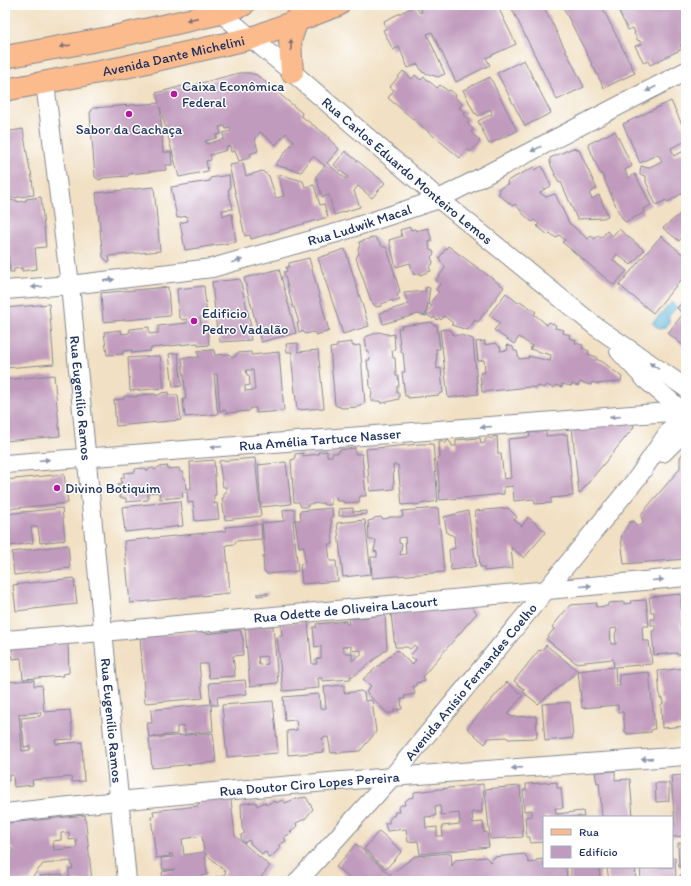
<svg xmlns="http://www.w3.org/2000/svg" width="691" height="886" viewBox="0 0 691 886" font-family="Itim,sans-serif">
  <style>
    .water { fill: #5cb7d9; stroke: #3c739c }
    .building { fill: #c19bbd; fill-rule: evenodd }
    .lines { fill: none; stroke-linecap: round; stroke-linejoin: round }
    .minor-casing { stroke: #868890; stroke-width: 20 }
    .major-casing { stroke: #868890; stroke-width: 24 }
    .minor { stroke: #fff; stroke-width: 18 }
    .major { stroke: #fbbb8d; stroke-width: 22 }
    .oneway { fill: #806e73 }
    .oneway2 { fill: #8d97ae }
    .poi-dot { fill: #b5179e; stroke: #fff; stroke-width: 1.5 }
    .labels { text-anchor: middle; stroke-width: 3; stroke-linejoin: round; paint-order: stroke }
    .street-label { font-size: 14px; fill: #1b2f5e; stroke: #fff }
    .poi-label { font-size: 14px; fill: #1b2f5e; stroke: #fff; text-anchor: start }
  </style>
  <rect width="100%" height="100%" fill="#fff"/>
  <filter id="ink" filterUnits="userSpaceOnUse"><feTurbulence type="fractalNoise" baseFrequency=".025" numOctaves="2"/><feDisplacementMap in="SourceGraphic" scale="8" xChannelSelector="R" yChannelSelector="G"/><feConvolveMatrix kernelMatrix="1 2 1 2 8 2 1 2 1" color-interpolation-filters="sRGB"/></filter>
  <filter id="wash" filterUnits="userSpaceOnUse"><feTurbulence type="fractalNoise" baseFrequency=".012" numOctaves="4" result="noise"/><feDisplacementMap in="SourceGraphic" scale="16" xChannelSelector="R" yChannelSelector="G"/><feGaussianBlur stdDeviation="0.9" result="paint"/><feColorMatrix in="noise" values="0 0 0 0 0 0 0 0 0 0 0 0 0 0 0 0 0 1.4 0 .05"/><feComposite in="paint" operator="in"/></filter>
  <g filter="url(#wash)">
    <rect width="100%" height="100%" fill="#f1e0c3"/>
    <path class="water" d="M672 302 677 307 669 316V322L665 328 659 329 652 323Z"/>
    <g id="blocks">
      <g class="building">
        <path d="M419 5H497L516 44 486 58 490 65 456 82 432 32 427 34 445 74 438 77 422 72 418 64 408 68 399 47 393 50 383 30 386 29 384 21 415 6 420 13 422 12Z"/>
        <path d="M510 5H543L584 87 557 100Z"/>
        <path d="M562 5H601L635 73 604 88Z"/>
        <path d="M629 5H686V42L680 45 682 49 650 65 648 61 644 63 635 46 642 44 639 40 638 41 634 33H635L633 28 628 30 619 12Z"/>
        <path d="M524 60 551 113 525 126 497 73Z"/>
        <path d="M403 71 412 79 415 75 421 80 424 77 437 88 440 85 448 91 450 90 456 95 455 97 462 104 459 108 466 112 463 115 470 119 467 123 473 129 471 132 480 141 471 152 467 149 460 158 388 98 394 90 390 87Z"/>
        <path d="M239 73H249L257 75 302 113 301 116 329 137 328 138 339 149 327 163 346 179 348 177 334 165 345 151 385 183 372 198 358 186 354 191 360 207 334 215 329 195 322 197 316 176 325 166 313 156 301 172 275 165 294 141 286 133 276 145 260 132 255 140 258 151 250 154 251 157 239 161 235 151 231 152 230 146 226 147 227 150 210 155 211 160 206 161 208 171 179 177 160 107 163 152H171L172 165H165L166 170 129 174 128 176 102 178V179L99 180 95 177 90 113 93 108 159 103 156 93 190 84V86ZM225 126 226 129 230 128 231 131 223 133 224 139 207 144 205 141 217 138 216 135 221 134 219 127Z"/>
        <path d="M490 77 517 131 489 144 478 121 492 114 491 109 478 116 476 113 475 114 463 90Z"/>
        <path d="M671 101 686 133V141L671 148 674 156 686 150V191L668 202 666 200 656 205 646 182V176L640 175V172L641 166 648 168 662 161 658 154 640 163 623 124Z"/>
        <path d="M23 129 30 171H31L34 195 5 199V132Z"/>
        <path d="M615 131 632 166 625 170 628 178 635 174 651 205 643 209 644 213 625 222 619 213 602 174 600 173 588 144Z"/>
        <path d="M573 148 579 150 597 189 589 193 592 199 599 195 608 216 603 218 577 219 561 182 559 183 550 163V158Z"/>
        <path d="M243 163 246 176 262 171 269 176 276 198 284 196 278 174 303 181 305 187 314 185 320 205 324 204 328 217 251 239 250 235 245 236 229 165Z"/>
        <path d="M542 166 551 186 543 190 540 193 546 197 555 194 569 223 575 228 588 239 591 236 595 239 598 235 601 238 607 231 612 236 619 229 644 250 631 265 617 254 613 260 627 271 614 285 562 242 565 240 559 235 556 238 550 233 548 235 537 226 539 224 534 220 532 222 521 212V211L515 204 513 206 498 194 500 192 498 189 508 184 507 181 534 167 535 170Z"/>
        <path d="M229 175 230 189 228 190 233 209 222 210 223 216 232 214 236 242 185 250 180 223 188 221 187 216 177 218 171 187 210 181V178Z"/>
        <path d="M154 187 160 251 109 256 110 262H108L103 257 96 193Z"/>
        <path d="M41 197 46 247 35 248 37 269 22 271V268L14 269V272H10L6 238H10L8 224H5V201L17 200V202L26 201V199Z"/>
        <path d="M686 209V232L679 241 663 228Z"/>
        <path d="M410 227 411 230 415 229 416 231 428 228 432 241 429 242 430 250 433 251 434 254 431 257 433 262 432 265 429 267 431 271 420 275 419 273 414 275 410 263 396 267 389 240 402 236 400 230Z"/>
        <path d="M661 236 686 257V274L653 313 619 285Z"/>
        <path d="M375 237 382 246 387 248 400 292 397 296 400 300 393 302V300L381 304V306L376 307 371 301 356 258 359 253 358 249 360 245 359 242Z"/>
        <path d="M448 246 504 287 478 322 475 320 468 330 451 325 453 323 444 316 441 320 439 318 437 320 434 317 433 319 426 314 432 306 429 304 439 292 436 290 440 284 436 280 446 267 440 262 441 260 439 258Z"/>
        <path d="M345 249 369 326 343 334 318 258Z"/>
        <path d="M5 256H6L8 271 5 272Z"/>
        <path d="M309 258 329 331 316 335 314 332 305 334 303 331 299 332 297 323H299L294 307 293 308 284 272 287 271 286 267H289V263Z"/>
        <path d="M279 269 296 333 261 342 244 278Z"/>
        <path d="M240 279 251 326H248L251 340 220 342 219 332H217L212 282Z"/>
        <path d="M204 286 207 317H200L201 325H207L209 345 198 346V343L151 348 150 351 131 353 132 350 123 351V354L107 355 104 332 121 330 122 334 129 333 130 329 149 327V334L158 333V326L187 323V319L183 320 179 317 177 289Z"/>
        <path d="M168 287 170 316 103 322 101 293Z"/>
        <path d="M426 287 430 288 426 316 418 314 383 324 380 313 409 304 404 293 425 291Z"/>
        <path d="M506 293 518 303 520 301 536 312 534 314 547 325 549 322 556 325 555 328 564 330 563 333 570 335 569 338 576 340 575 343 583 345 582 348 589 351 588 354 597 357 596 359 603 362 622 377 621 381 598 384 592 382 591 385 580 382 578 386 572 384 571 386 562 384V387L555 385 554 388 546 385 545 388 538 386 537 388 530 387 482 392 480 373 485 372 484 360 478 361 476 342 485 341 484 345 496 343 501 348 500 351 508 350 507 345 513 347 514 351H517L519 359 529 358 528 356 550 361 551 355 530 349 532 346 519 337 514 344 494 330 500 323 489 315Z"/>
        <path d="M686 298V348L668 333 683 314 677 308Z"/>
        <path d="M49 304 54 364 5 368V308Z"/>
        <path d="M432 322 433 325H437L440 349H436L437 369 441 368 443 393H440L439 395 408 398V396H405L402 372H405L403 352 401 353 398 328H402L401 326Z"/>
        <path d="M448 329 452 331 453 335H461L473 339 478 394 448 398 440 330Z"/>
        <path d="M379 332 390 335 394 334 395 350H392L393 358H395L396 376H398L399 386H397V393H399V399L383 403H380L381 401H371L372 388H370L369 370H368L367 360H370L369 352H367L365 337Z"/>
        <path d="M352 342V346L360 345 365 403 358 407 342 408 335 405 330 348 337 347V344Z"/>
        <path d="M298 343V352L318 350 324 408 297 410 292 364V352H287L286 344Z"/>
        <path d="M214 350 215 355 229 354 232 357H235L237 353 251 352V355L279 352 284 411 256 413V408H251L249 411 227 413 225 410 220 411 217 374H214L218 414 185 417 183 399H186L182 358 199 357 197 351ZM246 370H253L255 390 245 391V386L250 385 249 375H247Z"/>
        <path d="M178 353 182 386 173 387 169 354Z"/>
        <path d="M153 356H160L164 388 130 391 128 358Z"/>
        <path d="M54 375 60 436 5 441V380Z"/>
        <path d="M169 392 168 395H178L181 420 116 426 114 400 124 399V396L137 397 138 395 155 394 156 395H160L161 393Z"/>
        <path d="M633 423 634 427 579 494 572 428Z"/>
        <path d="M546 431V436L567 434 573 496 551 498V503L535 504 534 499 514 501 513 486 504 487V494L440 500 437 458H440L439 441H443L445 444 448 440 451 443 452 446H456V440L480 438 481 444 485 443V440L488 437 491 439 493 437 497 436 498 454H501L504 479 511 478 508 439 530 437 529 433Z"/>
        <path d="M420 444H433L438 501 414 505V504L402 505 398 465H393L394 489 370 491 366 449Z"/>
        <path d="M355 448V454H362L366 496H360L359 502 344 503 343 501H337L336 498 331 499V505H324L323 503 308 504V507H301L299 502H294L291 460 295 459V454L303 453V456L319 454 318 452 327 451V456H332L333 453H339V450Z"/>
        <path d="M686 450V559L624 564 621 538 622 534 630 522 634 521 636 525H642L643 522 641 516 642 513 678 471 680 468V457Z"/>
        <path d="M255 458 261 516 225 520 222 498H224V493H226V487H223L219 461Z"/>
        <path d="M214 460 216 495H214V504L217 503 219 519 195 521 193 502 188 503 187 492H182L183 497 160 499 159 492 148 493V500L126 502V498H120L118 484 122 483 121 478H124V473L135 472V469L144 468 148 471 149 469 152 468 156 470 158 467 168 466 167 469 179 468 180 472H183V478H185L186 489H191L190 462Z"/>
        <path d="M286 462 291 504 261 507 258 465Z"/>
        <path d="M64 474 68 503 6 509 5 480Z"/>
        <path d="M180 501 183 526 125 532 122 507Z"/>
        <path d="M62 508 65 540 40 543 38 527H31L33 543 8 546 5 514Z"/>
        <path d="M332 508 333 517H331L333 544H328L330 561H336L338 581 302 584 300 564 305 563 304 546 299 547 295 520H301L300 511Z"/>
        <path d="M353 508V512L367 511V514L339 516V509Z"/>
        <path d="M438 508 444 572 372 578 371 557H377V552L374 551 376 540H369L368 521 373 520 374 518 381 517 382 519 389 518V517H403L402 511ZM405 537 406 554 400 555 402 544 399 543V538Z"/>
        <path d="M508 508 517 517 514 520 522 526 528 517 546 532 524 558 511 547 513 568 484 571V567H480L475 511Z"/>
        <path d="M295 509V520L293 521 298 571 267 574 266 572H264L263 556H265L262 523 284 521 283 510Z"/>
        <path d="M468 511 476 566 468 568 451 570 449 550 455 548 454 536 447 533 444 517Z"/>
        <path d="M365 520 371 574 343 577 337 523Z"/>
        <path d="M261 524 262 539 236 541 235 544 226 545 230 593 130 603 124 541 226 531 225 527Z"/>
        <path d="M68 545 70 568 14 575 12 552Z"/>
        <path d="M74 578 77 604 16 611 13 585Z"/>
        <path d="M268 593V595L257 596V594Z"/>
        <path d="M681 594V605L683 622 680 623 681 629H684L685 654 677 655V653L654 655 652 631 655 630V625H651V619H654V612H651L649 597Z"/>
        <path d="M646 600 649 626H642L643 641H649L652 664 615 667 616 686H620L619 675 649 672 655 729H652L651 732 627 734V732H625L623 712H618V705L582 708 578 671 614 667 613 659 576 663 546 639 554 629 552 627 570 605 597 603 596 607 608 606V603L624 602V604L631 603 630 601ZM617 628 615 635 616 644H611L610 629Z"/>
        <path d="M471 606 477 613 423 676 425 681 416 683V686H413L415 694 404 696 405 699H401L402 709 394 710V713H387L366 692 371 686 363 679 397 650 412 665 416 660 410 656 417 648 414 645 410 649 407 647H395L391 614Z"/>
        <path d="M385 615 387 649 354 676H350L351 679 322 681V678H318L319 688 283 691 277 637 282 636 281 624 308 622 312 664H317L316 659 321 658V646L315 647 313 627H317L316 624 346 621V624H349L348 619ZM351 646V651L361 650V656H358L352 661V653H344L342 647Z"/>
        <path d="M273 626 278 683 250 686 245 628ZM266 656 268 664 259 665 258 657Z"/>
        <path d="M240 630 243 640V655L233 656 235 676 209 678 207 664H199L203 698 145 703 140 637 205 631V634Z"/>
        <path d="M68 643 69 673 62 674 63 676 23 679 21 658 13 659 12 648Z"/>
        <path d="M546 645 578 671 538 704 523 692 525 690 514 681 539 650 541 651Z"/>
        <path d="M686 668V726L662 728 661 705 663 703 662 698 660 699 658 671Z"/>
        <path d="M34 680V686L42 685 44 712 70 710 73 739 55 740 56 744 82 742 84 781 72 782 71 777 32 780 33 785 14 787 13 775H9V781L5 782V715H7L5 682ZM41 712 40 716 21 718 24 747 30 746V750L22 751 19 714Z"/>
        <path d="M245 680 247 694 217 697 218 705H211L213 731 185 734 184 726 177 727V734L149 737 147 723H152L151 710 211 704 209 683Z"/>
        <path d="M507 682 523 696 507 714 512 717 536 716 537 738 508 739 507 737 489 738 485 744 467 728Z"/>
        <path d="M344 685V693L361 691 364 693 365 701 372 700 376 732 360 751 331 753 328 737 322 738 324 752 288 755 287 731 297 730 296 720 285 721 283 697 319 694 320 709 326 708 324 687Z"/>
        <path d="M273 701 278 753 227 757 222 705Z"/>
        <path d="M570 702 573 738 545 741 542 704Z"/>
        <path d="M213 733 216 762 152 768 149 738Z"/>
        <path d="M615 771V780L630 779 633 817H602L599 782 597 783 595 772Z"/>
        <path d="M686 775V836L672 837V825H675L671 776Z"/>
        <path d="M557 782V788H561L563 808H555L556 814 583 811 584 817H544V842L530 843V837H527L525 817 532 816V810L524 811 523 790H526V784Z"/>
        <path d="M655 783H669V801L656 802Z"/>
        <path d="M483 784 484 802 482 803V812H472L473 823 483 822 484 833 487 832 489 847 420 854 418 841 408 842 406 829 387 831 385 823H389V820L392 816H394L395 812H399L398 809 401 805H405L404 802 409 798 414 797V792ZM435 806H440L441 815 459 813 460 824 442 826 443 836H437V827L426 828 425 817 436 816Z"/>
        <path d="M520 786 523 837 490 839 485 789Z"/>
        <path d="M306 797 313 809 305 819 296 823 297 827 290 831 292 833 284 837 286 841 279 845 280 848 269 859 266 852 262 854 251 844 249 840 244 843 241 839V835L245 833 242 828 241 804 256 802 257 806 265 802 266 805 274 801 276 803 283 800 285 803 295 799Z"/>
        <path d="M228 799 231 800 235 836 270 866 258 881H213L217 876 221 879 226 872 205 853 207 875 194 877 195 881H163L162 872 174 870V869L163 870 161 858 173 857 172 854H169L170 856 156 858 151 817 154 816 153 811 198 806V804L204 801ZM202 836 204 852 184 855 182 839Z"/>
        <path d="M85 815 92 881H41L40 876 62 874 63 878 69 877V869H73L71 861 43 864 29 881H5V861L13 852 12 848H5V820H9L10 823ZM69 832V840L76 839 77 848 54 850 53 841 61 840V833Z"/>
        <path d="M379 831 402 851 386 869 364 849Z"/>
        <path d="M678 843H686V881H680V875H682V873H683L682 867H679Z"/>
        <path d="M356 844 390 875 415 856 451 853 452 866 455 860 486 857 490 862 494 857 525 854 529 863 536 862V860L544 859V867H566L567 881H353L336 867Z"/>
        <path d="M672 858H675L676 881H641L640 867H672Z"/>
        <path d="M571 867H599L600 881H571Z"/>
        <path d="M610 867H636L635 881H609L607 868Z"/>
      </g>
    </g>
  </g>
  <g filter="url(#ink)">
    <use href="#blocks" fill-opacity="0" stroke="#868890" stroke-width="1"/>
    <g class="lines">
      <g class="minor-casing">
        <g id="minor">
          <path id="s1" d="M221 13 292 72 439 199 595 326 686 388"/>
          <path id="s2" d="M45 83 70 285 127 881"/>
          <path id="s3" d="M5 290 70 285 212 268 340 232 439 199 686 71"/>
          <path d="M619 351 646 380 686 414"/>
          <path d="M663 453 686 430"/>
          <path id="s4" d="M5 464 682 411"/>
          <path id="s5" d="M5 640 103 632 686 577"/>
          <path id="s6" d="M5 813C231 787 459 772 686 756"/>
          <path id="s7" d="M298 881 392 777 547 589 638 477 686 406"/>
        </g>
      </g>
      <g class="major-casing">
        <g id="major">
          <path d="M5 57 109 38 221 13 243 5"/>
          <path d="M292 72 290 41 297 20"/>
          <path id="s8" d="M5 90 125 67 252 38 338 5"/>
        </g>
      </g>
      <use href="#minor" class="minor"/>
      <use href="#major" class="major"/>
    </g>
    <defs><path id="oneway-solid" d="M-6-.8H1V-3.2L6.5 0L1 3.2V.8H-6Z"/></defs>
    <g class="oneway">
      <use href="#oneway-solid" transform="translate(192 19) rotate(167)"/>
      <use href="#oneway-solid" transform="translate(291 45) rotate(-90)"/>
      <use href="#oneway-solid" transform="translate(65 46) rotate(170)"/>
    </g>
    <g class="oneway2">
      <use href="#oneway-solid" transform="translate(651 89) rotate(153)"/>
      <use href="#oneway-solid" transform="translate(536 149) rotate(153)"/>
      <use href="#oneway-solid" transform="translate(237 261) rotate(-16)"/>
      <use href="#oneway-solid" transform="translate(109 280) rotate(-7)"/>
      <use href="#oneway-solid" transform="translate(37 287) rotate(175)"/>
      <use href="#oneway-solid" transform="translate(654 366) rotate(-146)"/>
      <use href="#oneway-solid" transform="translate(615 417) rotate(175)"/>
      <use href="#oneway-solid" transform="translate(486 427) rotate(175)"/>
      <use href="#oneway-solid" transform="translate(216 447) rotate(176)"/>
      <use href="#oneway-solid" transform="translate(44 460) rotate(-5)"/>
      <use href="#oneway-solid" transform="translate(658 580) rotate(-5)"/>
      <use href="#oneway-solid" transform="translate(586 586) rotate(-5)"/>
      <use href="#oneway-solid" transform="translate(647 759) rotate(176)"/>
      <use href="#oneway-solid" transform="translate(517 768) rotate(176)"/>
    </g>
  </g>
  <g class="poi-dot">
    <circle cx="174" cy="94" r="4"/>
    <circle cx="129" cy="114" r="4"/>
    <circle cx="194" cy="321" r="4"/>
    <circle cx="57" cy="488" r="4"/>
  </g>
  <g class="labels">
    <g class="street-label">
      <text dy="5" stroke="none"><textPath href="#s8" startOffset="172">Avenida Dante Michelini</textPath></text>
      <text dy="5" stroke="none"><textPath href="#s1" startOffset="244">Rua Carlos Eduardo Monteiro Lemos</textPath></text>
      <text dy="5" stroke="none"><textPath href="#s3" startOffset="362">Rua Ludwik Macal</textPath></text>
      <text dy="5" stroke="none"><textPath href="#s2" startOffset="317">Rua Eugenílio Ramos</textPath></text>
      <text dy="5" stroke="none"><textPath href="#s4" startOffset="316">Rua Amélia Tartuce Nasser</textPath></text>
      <text dy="5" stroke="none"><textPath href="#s5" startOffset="342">Rua Odette de Oliveira Lacourt</textPath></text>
      <text dy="5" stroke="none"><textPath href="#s7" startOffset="264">Avenida Anísio Fernandes Coelho</textPath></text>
      <text dy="5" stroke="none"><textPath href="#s2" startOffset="641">Rua Eugenílio Ramos</textPath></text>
      <text dy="5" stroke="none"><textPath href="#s6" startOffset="306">Rua Doutor Ciro Lopes Pereira</textPath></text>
    </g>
    <g class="poi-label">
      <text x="182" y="91">Caixa Econômica<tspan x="182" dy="16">Federal</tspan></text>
      <text x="129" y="134" text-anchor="middle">Sabor da Cachaça</text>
      <text x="202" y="318">Edificio<tspan x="202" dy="16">Pedro Vadalão</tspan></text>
      <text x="65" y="493">Divino Botiquim</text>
    </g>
  </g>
  <rect width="691" height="886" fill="none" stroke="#fff" stroke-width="20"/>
  <rect x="543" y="816" width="130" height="52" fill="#ffffff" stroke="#a4acbf"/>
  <rect x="551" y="829" width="20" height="6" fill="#fbbb8d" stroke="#a4acbf"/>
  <text x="579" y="836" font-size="12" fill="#1b2f5e">Rua</text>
  <rect x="551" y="846" width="20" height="12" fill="#c19bbd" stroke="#a4acbf"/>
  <text x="579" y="856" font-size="12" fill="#1b2f5e">Edifício</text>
</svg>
